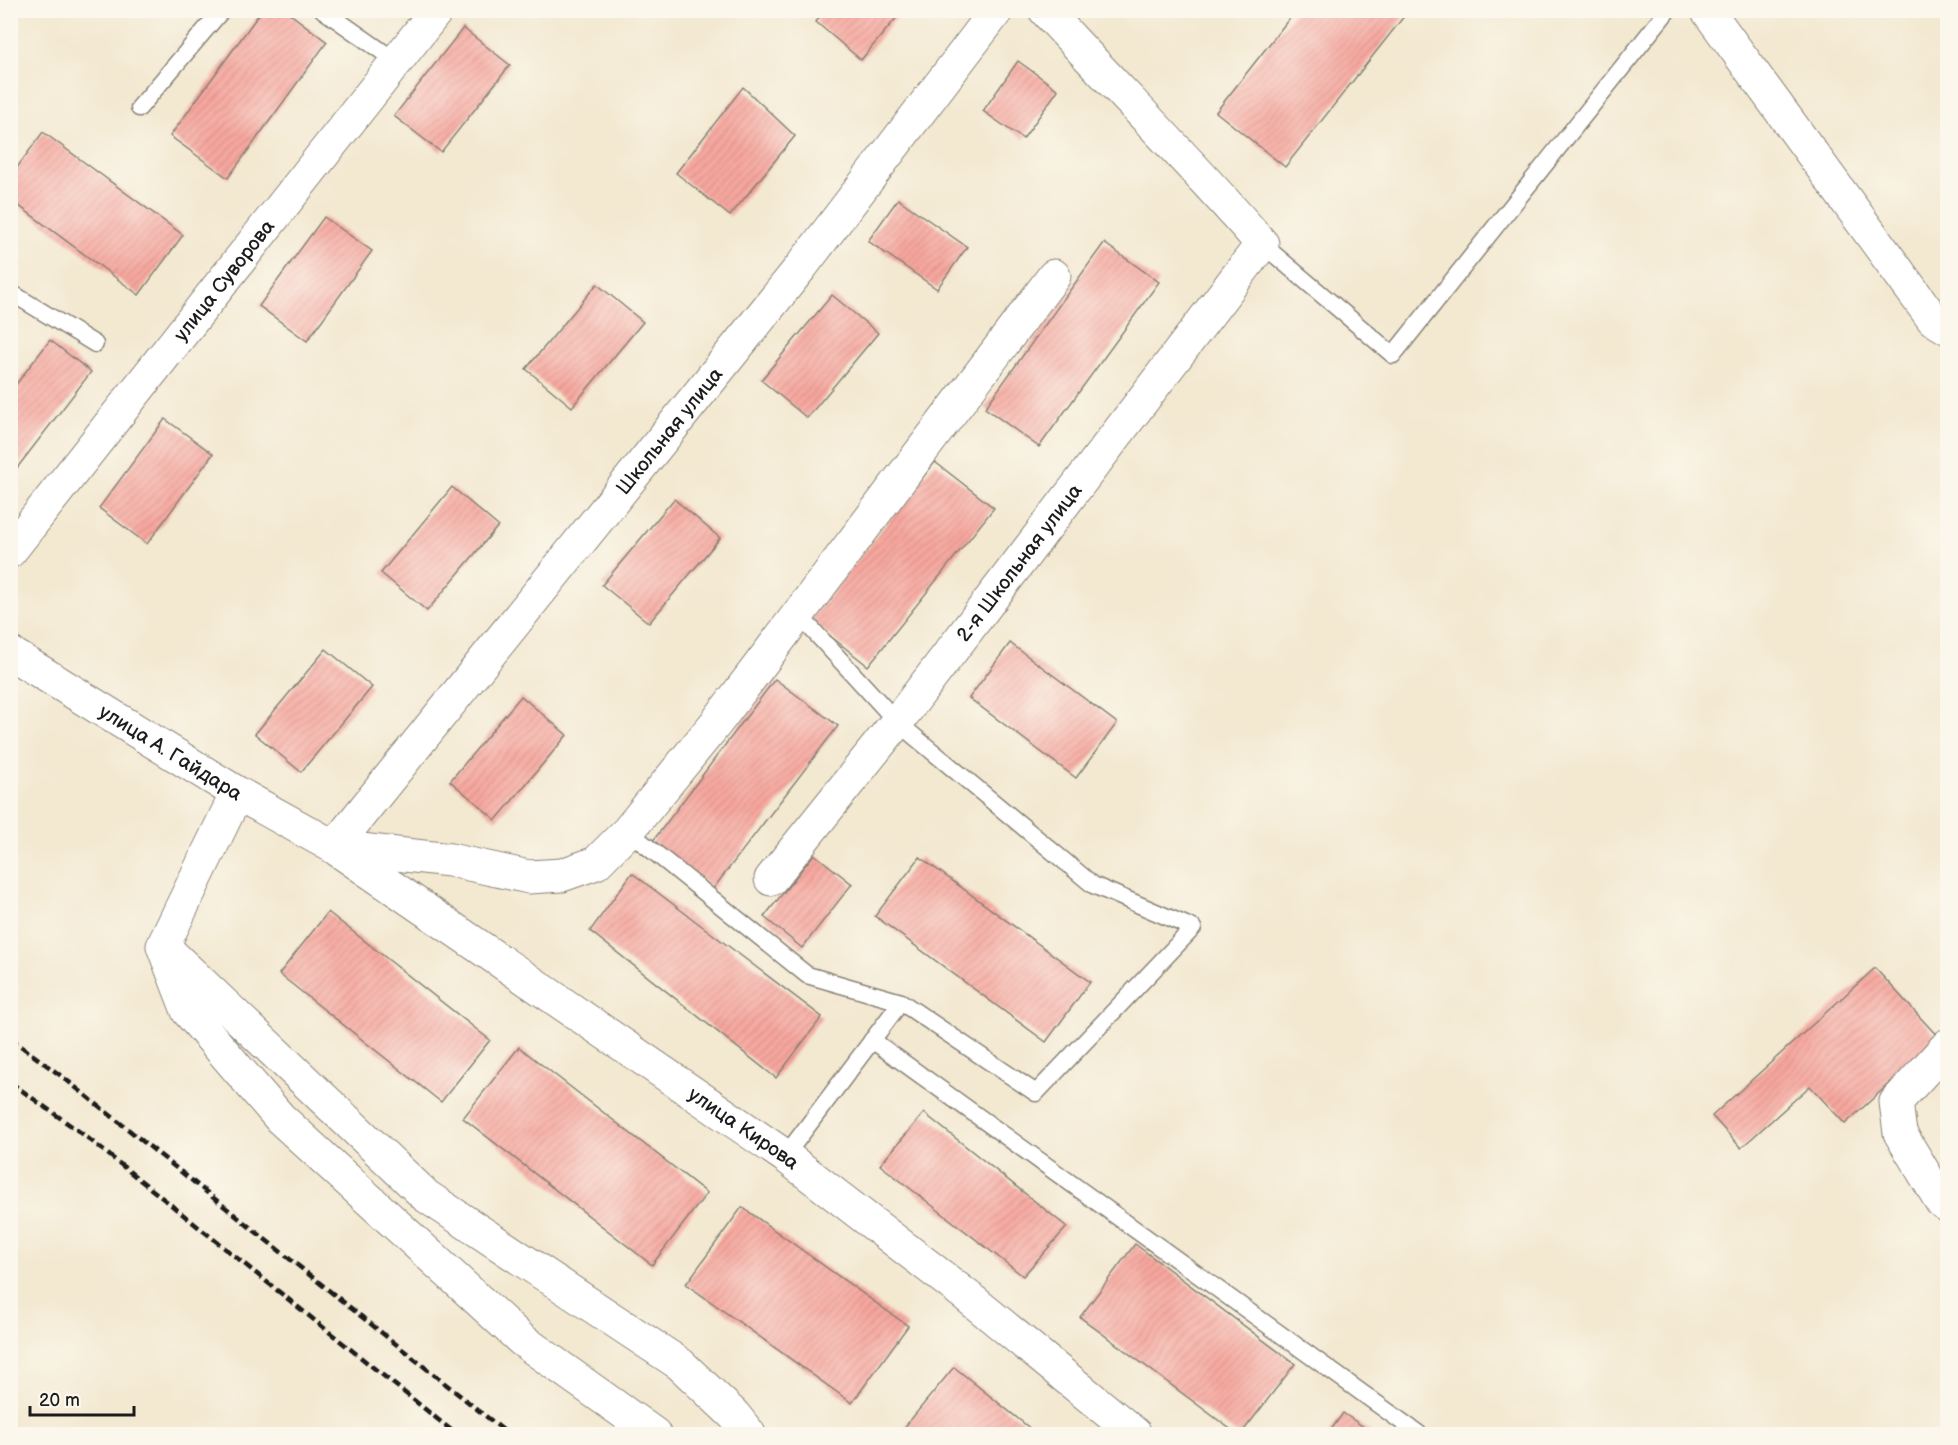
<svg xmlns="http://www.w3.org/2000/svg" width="1958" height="1445" viewBox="0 0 1958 1445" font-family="'Balsamiq Sans',sans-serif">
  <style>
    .building { fill: url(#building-hatch) }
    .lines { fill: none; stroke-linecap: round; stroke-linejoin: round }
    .service-casing { stroke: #888276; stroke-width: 19 }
    .minor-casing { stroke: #888276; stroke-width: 35 }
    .tertiary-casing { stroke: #888276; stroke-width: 35 }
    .service { stroke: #fff; stroke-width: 16 }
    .minor { stroke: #fff; stroke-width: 33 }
    .tertiary { stroke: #fff; stroke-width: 33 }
    .rail { stroke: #1c1c1c; stroke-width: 4.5; stroke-dasharray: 9 4.5; stroke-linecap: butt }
    .labels { text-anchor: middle; stroke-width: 6; stroke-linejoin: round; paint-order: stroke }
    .street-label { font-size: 20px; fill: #1c1c1c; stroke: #fbf7ec }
  </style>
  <defs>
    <pattern id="building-hatch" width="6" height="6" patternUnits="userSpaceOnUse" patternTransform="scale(1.5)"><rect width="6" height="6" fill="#f7a79f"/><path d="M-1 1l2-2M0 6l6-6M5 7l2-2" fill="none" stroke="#d38f88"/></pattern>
  </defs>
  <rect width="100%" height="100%" fill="#fbf7ec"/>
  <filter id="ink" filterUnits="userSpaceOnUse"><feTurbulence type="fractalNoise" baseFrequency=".0167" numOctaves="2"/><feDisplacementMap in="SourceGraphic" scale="12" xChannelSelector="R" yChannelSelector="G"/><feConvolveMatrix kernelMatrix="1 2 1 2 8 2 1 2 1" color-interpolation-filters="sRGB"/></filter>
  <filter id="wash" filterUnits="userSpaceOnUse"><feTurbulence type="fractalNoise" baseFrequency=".008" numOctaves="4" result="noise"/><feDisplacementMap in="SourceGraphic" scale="24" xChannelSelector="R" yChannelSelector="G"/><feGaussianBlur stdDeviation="1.35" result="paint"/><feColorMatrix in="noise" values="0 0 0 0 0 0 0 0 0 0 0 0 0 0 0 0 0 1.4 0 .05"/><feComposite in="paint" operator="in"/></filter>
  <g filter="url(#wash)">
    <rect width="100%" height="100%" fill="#f3e8d0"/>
    <g id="blocks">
      <g class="building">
        <path d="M262 10H285L327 42 228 178 170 136Z"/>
        <path d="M825 10H903L861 60 816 22Z"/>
        <path d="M1296 10H1409L1285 167 1216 112Z"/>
        <path d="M463 28 510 65 441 152 394 116Z"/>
        <path d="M1018 61 1058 90 1023 139 983 111Z"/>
        <path d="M743 87 795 136 730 216 676 173Z"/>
        <path d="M43 132 183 235 139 295 10 199V177Z"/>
        <path d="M898 199 967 247 937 289 868 241Z"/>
        <path d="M324 217 372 251 307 341 259 306Z"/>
        <path d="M1104 243 1159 282 1039 447 985 408Z"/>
        <path d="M597 284 643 322 572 407 526 369Z"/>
        <path d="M832 295 878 333 807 418 761 380Z"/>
        <path d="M50 340 91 372 10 477V392Z"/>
        <path d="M165 419 213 454 147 544 99 508Z"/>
        <path d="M935 462 994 508 868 666 810 620Z"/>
        <path d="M452 487 498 526 427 611 381 573Z"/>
        <path d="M674 499 720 538 649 623 602 585Z"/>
        <path d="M1010 643 1117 723 1076 778 969 698Z"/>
        <path d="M326 649 372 687 301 772 255 734Z"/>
        <path d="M775 679 838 726 713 889 652 842Z"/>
        <path d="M521 696 567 735 496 820 450 781Z"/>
        <path d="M814 854 852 884 802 948 764 917Z"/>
        <path d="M920 857 1090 982 1046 1042 875 916Z"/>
        <path d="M632 873 822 1017 776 1078 590 931Z"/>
        <path d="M328 912 490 1040 441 1102 279 974Z"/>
        <path d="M1875 968 1939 1038 1845 1124 1810 1086 1741 1148 1712 1116Z"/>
        <path d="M519 1047 707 1193 652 1265 463 1118Z"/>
        <path d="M924 1113 1067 1227 1023 1276 880 1165Z"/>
        <path d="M742 1207 908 1326 852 1403 686 1284Z"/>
        <path d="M1135 1244 1295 1364 1241 1434H1237L1080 1317Z"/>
        <path d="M954 1367 1037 1434H910L903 1429Z"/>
        <path d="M1343 1413 1374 1434H1328Z"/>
      </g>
    </g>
  </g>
  <g filter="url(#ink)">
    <use href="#blocks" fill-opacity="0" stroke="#888276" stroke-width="1.5"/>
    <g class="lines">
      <g class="service-casing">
        <g id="service">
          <path d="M323 10 397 62"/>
          <path d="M139 108 222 10"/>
          <path d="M1262 244 1393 355 1668 10"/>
          <path d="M10 292 95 344"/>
          <path d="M628 831 807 975 901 1002 1036 1093 1193 928 1093 885 897 722 799 615"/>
          <path d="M872 1040 1419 1434"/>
          <path d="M785 1156 901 1002"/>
        </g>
      </g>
      <g class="minor-casing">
        <g id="minor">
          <path d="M1707 10 1933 319 1948 328"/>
          <path d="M237 793 163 946 188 1011 280 1118 522 1340 654 1434"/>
          <path d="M334 847 450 860 529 877 562 875 596 863 628 831 716 723 1054 276"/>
          <path id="s1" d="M338 850 785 1156 967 1296 1135 1434"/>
          <path id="s2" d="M771 879 897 722 1262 244C1193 164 1117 89 1045 10"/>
          <path d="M170 953 426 1196 680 1364 734 1415 749 1434"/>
          <path d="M1948 1045 1896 1102 1900 1133 1941 1201 1948 1206"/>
        </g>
      </g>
      <g class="tertiary-casing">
        <g id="tertiary">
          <path id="s3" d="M10 551 437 10"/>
          <path id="s4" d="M10 653 237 793 334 847 801 267 997 10"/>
        </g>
      </g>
      <use href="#service" class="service"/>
      <use href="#minor" class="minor"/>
      <use href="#tertiary" class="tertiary"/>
      <g class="rail">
        <path d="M10 1038 64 1078 508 1434"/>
        <path d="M10 1082 84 1135 456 1434"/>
      </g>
    </g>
  </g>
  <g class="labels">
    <g class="street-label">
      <text dy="7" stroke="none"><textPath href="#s3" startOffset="345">улица Суворова</textPath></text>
      <text dy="7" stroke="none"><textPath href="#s4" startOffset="912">Школьная улица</textPath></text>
      <text dy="7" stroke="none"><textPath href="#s2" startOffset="402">2-я Школьная улица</textPath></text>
      <text dy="7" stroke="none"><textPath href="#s4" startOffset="189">улица А. Гайдара</textPath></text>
      <text dy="7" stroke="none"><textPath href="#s1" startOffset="492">улица Кирова</textPath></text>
    </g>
  </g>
  <rect width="1958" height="1445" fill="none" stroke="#fbf7ec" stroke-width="36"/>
  <path d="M30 1406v9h104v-9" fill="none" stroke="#1c1c1c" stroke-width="3"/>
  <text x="39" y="1406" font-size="18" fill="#1c1c1c" stroke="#fbf7ec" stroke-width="4.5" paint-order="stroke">20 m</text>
</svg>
